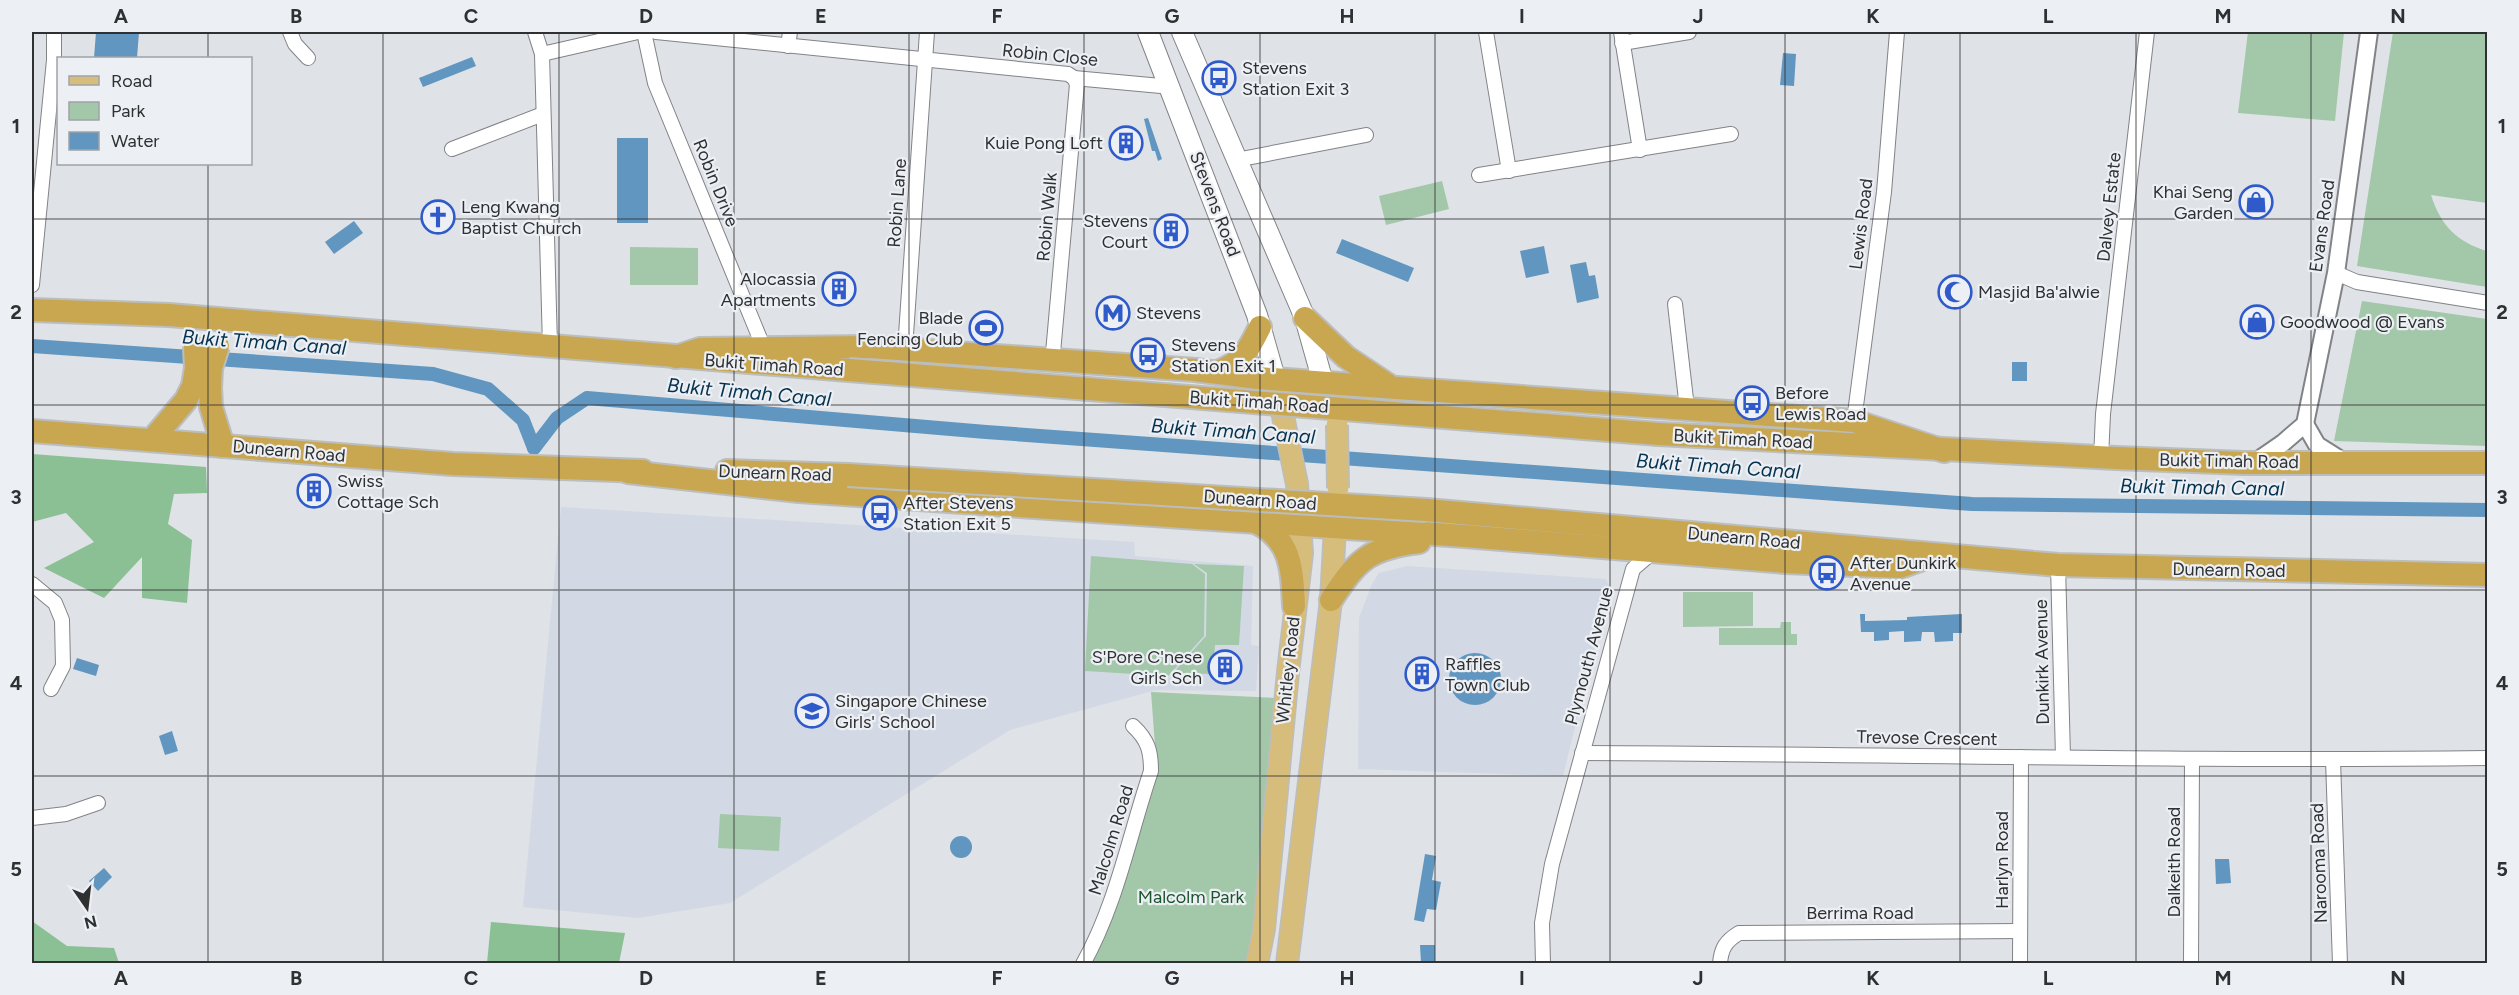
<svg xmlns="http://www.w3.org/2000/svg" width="2519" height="995" viewBox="0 0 2519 995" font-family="Figtree,sans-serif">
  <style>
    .built { fill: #d2d9e4 }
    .green { fill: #a3c7a9 }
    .forest { fill: #8ac094 }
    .water { fill: #6096bf }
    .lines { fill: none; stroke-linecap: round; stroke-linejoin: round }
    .canal { stroke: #6096bf; stroke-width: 14 }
    .minor-casing { stroke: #818387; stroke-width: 16 }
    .tertiary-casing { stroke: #818387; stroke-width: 20 }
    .secondary-casing { stroke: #818387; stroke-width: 22 }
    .primary-casing { stroke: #bcbdbd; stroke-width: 24 }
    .trunk-casing { stroke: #bcbdbd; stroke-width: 26 }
    .minor { stroke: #fff; stroke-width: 14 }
    .tertiary { stroke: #fff; stroke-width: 16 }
    .secondary { stroke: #fff; stroke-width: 20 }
    .primary { stroke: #d6bd7c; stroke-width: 21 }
    .trunk { stroke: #c8a750; stroke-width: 22 }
    .primary-bridge-casing { stroke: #bcbdbd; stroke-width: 24; stroke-linecap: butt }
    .trunk-bridge-casing { stroke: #bcbdbd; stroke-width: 26; stroke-linecap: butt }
    .primary-bridge { stroke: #d6bd7c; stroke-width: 21 }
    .trunk-bridge { stroke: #c8a750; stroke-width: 22 }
    .grid { fill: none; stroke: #2f3031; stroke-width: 1.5; stroke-opacity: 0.55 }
    .labels { text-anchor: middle; stroke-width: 4.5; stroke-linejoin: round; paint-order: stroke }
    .street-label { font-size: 18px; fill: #2f3031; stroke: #eceff4 }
    .poi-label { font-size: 18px; fill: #2f3031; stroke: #eceff4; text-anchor: start }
    .park-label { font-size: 18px; fill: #1a552c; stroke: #eceff4 }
    .water-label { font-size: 20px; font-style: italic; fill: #05324f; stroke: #eceff4 }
    .neatline { fill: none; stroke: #2f3031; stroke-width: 2 }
    .grid-label { font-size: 20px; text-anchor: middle; font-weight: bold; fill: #2f3031 }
  </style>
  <rect width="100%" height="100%" fill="#dfe2e6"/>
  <g class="built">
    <path d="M561 507 1134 542 1135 556 1253 566 1251 645 1259 646 1256 691 1156 690 1010 730 730 903 638 918 523 907Z"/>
    <path d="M1407 566 1606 579 1609 586 1563 776 1358 769 1359 618 1372 584 1379 573Z"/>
  </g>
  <g class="green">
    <path d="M2248 32H2344L2335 121 2238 113Z"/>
    <path d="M2393 32H2487V203L2431 195C2441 226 2457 242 2487 251V287L2357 266Z"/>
    <path d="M1442 181 1449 209 1386 225 1379 196Z"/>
    <path d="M630 247 698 248V285H630Z"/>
    <path d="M2362 301 2487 319V446L2334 441Z"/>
    <path d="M1091 556 1192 564 1205 574 1204 636 1168 676 1085 671Z"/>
    <path d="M1194 564 1244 566 1239 645H1215L1213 674 1173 673 1206 636 1207 573Z"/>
    <path d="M1753 592V626L1683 627V592Z"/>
    <path d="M1781 622H1791V634H1797V645H1719V628H1780Z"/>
    <path d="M1151 692 1277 698 1256 927 1248 963 1090 964 1123 889 1157 772Z"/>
    <path d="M720 814 781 817 779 851 718 848Z"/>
  </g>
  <g class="forest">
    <path d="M32 454 206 467 207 493 174 494 168 524 192 540 187 603 142 598V557L104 598 44 568 94 542 66 513 32 522Z"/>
    <path d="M32 921 67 946 114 948 119 963H32Z"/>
    <path d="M491 922 625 933 619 963H487Z"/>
  </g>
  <g class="water">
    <path d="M96 32H139L137 58H94Z"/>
    <path d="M1783 53 1796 54 1794 86 1780 85Z"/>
    <path d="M472 57 476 66 423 87 419 78Z"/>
    <path d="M1148 118 1162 159 1158 161 1155 151H1152L1144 119Z"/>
    <rect x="617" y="138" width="31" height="85"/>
    <path d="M354 221 363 233 334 254 325 242Z"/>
    <path d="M1342 239 1414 268 1408 282 1336 253Z"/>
    <path d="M1544 246 1549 273 1526 278 1520 251Z"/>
    <path d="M1586 262 1589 276 1595 275 1599 298 1577 303 1570 265Z"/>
    <rect x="2012" y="362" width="15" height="19"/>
    <path d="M1860 614H1865V621L1907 620V617L1962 614V633H1953V641L1935 642 1934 632H1922L1921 641 1904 642V631L1889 632V640L1874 641V632H1861Z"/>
    <circle cx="1475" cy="679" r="26"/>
    <path d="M77 658 99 665 96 676 73 669Z"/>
    <path d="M172 731 178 751 165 755 159 736Z"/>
    <circle cx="961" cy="847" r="11"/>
    <path d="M1425 854 1436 856 1432 880 1441 882 1436 910 1427 909 1424 922 1414 920Z"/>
    <path d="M2215 859H2229L2231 883 2216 884Z"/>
    <path d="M104 868 112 877 98 891 89 881Z"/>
    <path d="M1420 945H1435V963H1421Z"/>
  </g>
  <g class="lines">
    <g class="canal">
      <path d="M32 346 433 374 488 389 523 420 534 448"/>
      <path d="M534 448 557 418 587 398 986 432 1972 504 2488 510"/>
    </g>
    <g class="minor-casing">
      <g id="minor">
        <path d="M290 32 295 44 308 58"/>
        <path d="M535 32 542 54 550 346"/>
        <path d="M644 32 655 83 763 346"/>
        <path d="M656 32 1068 74 1074 78 1172 87"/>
        <path d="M1486 32 1509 171"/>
        <path d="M1621 32 1640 150"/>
        <path d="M1622 43 1689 32"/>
        <path d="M788 46 790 32"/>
        <path d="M542 54 638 32"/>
        <path d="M452 149 543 114"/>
        <path d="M1236 160 1366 135"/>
        <path d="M1479 175 1731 134"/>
        <path d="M2336 273 2357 282 2488 303"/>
        <path d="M32 285 54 60V32"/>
        <path d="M1675 304 1687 408"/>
        <path d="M905 349 927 32"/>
        <path d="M1050 359 1053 353 1077 84 1074 78"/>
        <path d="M1854 421 1884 192 1897 32"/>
        <path d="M2101 458 2103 414 2147 32"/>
        <path d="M2058 565 2063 757"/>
        <path d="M32 584 55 603 62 620 63 666 51 689"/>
        <path d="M1582 753C1884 754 2185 762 2488 758"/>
        <path d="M2333 760 2340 964"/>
        <path d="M32 818 66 814 98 803"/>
        <path d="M1083 964C1117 903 1129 836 1151 771 1151 751 1148 740 1133 726"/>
        <path d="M1543 964 1542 923 1552 864 1633 569 1654 551"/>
        <path d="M1720 964C1721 948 1726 941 1739 933L2020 931"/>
        <path d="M2020 964 2021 757"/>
        <path d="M2191 964 2192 760"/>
      </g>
    </g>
    <g class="tertiary-casing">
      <g id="tertiary">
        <path d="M2305 424 2317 445 2344 462"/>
        <path d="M2254 463 2283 443 2305 424 2336 273 2369 32"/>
      </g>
    </g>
    <g class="secondary-casing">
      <g id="secondary">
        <path d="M1148 32 1257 315 1275 378"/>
        <path d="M1182 32 1305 318 1323 382"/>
      </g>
    </g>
    <g class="primary-casing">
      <g id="primary">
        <path d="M1257 964 1264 929 1288 672 1302 553 1297 484 1277 387"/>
        <path d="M1287 964 1331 600 1336 510"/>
      </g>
    </g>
    <g class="trunk-casing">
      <g id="trunk">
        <path d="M32 310 169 315 849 370"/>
        <path d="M1305 318 1346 357 1388 385"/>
        <path d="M676 357 700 349 870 347 1195 370 1258 378 1854 421 1944 451"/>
        <path d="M1218 372C1244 361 1248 351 1260 327"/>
        <path d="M210 388 211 407 223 446"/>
        <path d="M32 431 453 464 643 471"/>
        <path d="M1659 434 2116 458 2244 463H2488"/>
        <path d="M152 440 186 400 193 386"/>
        <path d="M727 471 848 475"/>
        <path d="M628 472 799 491 1465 536 1786 562 1900 567 1934 555"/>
        <path d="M1426 510 2058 565 2488 575"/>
        <path d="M1256 522C1292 540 1292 569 1294 606"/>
        <path d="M1331 600C1358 559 1369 548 1419 542"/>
      </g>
    </g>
    <use href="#minor" class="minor"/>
    <use href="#tertiary" class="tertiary"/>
    <use href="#secondary" class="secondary"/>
    <use href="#primary" class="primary"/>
    <use href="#trunk" class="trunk"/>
    <g class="primary-bridge-casing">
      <path id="primary-bridge" d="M1337 425 1338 488"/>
    </g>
    <g class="trunk-bridge-casing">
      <g id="trunk-bridge">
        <path d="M849 370 1659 434"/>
        <path d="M193 386 196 368 195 346"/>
        <path d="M210 388 211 368 218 346"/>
        <path d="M848 475 1426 510"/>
      </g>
    </g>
    <use href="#primary-bridge" class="primary-bridge"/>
    <use href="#trunk-bridge" class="trunk-bridge"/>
  </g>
  <path class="grid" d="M208 32V58M383 32V964M559 32V964M734 32V964M909 32V964M1084 32V964M1260 32V964M1435 32V964M1610 32V964M1785 32V964M1960 32V964M2136 32V964M2311 32V964M208 164V964M32 219H2488M32 405H2488M32 590H2488M32 776H2488"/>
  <defs>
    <g id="bus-ring" transform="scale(1.725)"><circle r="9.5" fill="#eceff4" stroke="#2f5aca" stroke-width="1.5"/><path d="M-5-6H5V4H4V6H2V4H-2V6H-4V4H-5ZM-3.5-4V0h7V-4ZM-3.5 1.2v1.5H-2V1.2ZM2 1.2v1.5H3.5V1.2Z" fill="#2f5aca"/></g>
    <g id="building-ring" transform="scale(1.725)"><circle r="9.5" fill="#eceff4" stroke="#2f5aca" stroke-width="1.5"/><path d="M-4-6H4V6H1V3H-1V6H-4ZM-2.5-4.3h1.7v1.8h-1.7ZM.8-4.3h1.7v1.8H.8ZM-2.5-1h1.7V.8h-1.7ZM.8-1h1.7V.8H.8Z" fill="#2f5aca"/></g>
    <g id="shop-ring" transform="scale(1.725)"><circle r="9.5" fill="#eceff4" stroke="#2f5aca" stroke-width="1.5"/><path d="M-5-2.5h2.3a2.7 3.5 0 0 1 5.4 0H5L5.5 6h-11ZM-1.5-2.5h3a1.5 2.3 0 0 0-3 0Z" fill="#2f5aca"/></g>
    <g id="church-ring" transform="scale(1.725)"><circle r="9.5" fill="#eceff4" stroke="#2f5aca" stroke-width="1.5"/><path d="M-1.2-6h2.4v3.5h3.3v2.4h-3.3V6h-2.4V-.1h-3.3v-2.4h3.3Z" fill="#2f5aca"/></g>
    <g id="mosque-ring" transform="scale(1.725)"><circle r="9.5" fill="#eceff4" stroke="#2f5aca" stroke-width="1.5"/><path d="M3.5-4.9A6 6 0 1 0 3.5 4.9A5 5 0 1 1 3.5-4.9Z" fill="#2f5aca"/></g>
    <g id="metro-ring" transform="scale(1.725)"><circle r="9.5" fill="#eceff4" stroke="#2f5aca" stroke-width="1.5"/><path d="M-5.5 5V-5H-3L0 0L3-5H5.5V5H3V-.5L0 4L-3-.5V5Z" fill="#2f5aca"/></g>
    <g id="stadium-ring" transform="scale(1.725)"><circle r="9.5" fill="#eceff4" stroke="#2f5aca" stroke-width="1.5"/><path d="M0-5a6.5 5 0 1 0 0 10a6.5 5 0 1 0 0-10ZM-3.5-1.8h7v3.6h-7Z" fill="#2f5aca"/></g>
    <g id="school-ring" transform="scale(1.725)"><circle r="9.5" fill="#eceff4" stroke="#2f5aca" stroke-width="1.5"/><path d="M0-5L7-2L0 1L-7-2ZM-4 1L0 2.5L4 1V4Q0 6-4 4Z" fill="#2f5aca"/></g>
  </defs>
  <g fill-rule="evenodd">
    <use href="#bus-ring" x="1219" y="78"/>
    <use href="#building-ring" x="1126" y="143"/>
    <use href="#shop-ring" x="2256" y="202"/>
    <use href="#church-ring" x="438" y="217"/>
    <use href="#building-ring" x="1171" y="231"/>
    <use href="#building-ring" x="839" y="289"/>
    <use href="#mosque-ring" x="1955" y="292"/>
    <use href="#metro-ring" x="1113" y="313"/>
    <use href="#shop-ring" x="2257" y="322"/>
    <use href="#stadium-ring" x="986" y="328"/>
    <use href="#bus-ring" x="1148" y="355"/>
    <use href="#bus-ring" x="1752" y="403"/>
    <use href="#building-ring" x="314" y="491"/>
    <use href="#bus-ring" x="880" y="513"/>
    <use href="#bus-ring" x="1827" y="573"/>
    <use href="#building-ring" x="1225" y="667"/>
    <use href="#building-ring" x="1422" y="674"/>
    <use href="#school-ring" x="812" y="711"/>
  </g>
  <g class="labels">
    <g class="street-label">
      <text transform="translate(1050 55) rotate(6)" y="6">Robin Close</text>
      <text transform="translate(716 183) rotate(68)" y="6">Robin Drive</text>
      <text transform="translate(897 203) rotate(-86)" y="6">Robin Lane</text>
      <text transform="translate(1215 204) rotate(69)" y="6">Stevens Road</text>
      <text transform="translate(2109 207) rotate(-84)" y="6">Dalvey Estate</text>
      <text transform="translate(1047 217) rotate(-85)" y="6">Robin Walk</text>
      <text transform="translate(1861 224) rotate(-83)" y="6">Lewis Road</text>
      <text transform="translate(2322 226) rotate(-82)" y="6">Evans Road</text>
      <text transform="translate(774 365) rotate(4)" y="6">Bukit Timah Road</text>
      <text transform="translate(1259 402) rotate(4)" y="6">Bukit Timah Road</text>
      <text transform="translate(1743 439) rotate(3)" y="6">Bukit Timah Road</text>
      <text transform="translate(289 451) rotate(5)" y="6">Dunearn Road</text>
      <text transform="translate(2229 461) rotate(1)" y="6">Bukit Timah Road</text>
      <text transform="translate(775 473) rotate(2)" y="6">Dunearn Road</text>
      <text transform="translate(1260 500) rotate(4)" y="6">Dunearn Road</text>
      <text transform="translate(1744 538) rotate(5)" y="6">Dunearn Road</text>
      <text transform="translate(2229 570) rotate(1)" y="6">Dunearn Road</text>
      <text transform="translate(1589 656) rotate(-75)" y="6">Plymouth Avenue</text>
      <text transform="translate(2042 662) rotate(-91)" y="6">Dunkirk Avenue</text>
      <text transform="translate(1288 670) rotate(-84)" y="6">Whitley Road</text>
      <text transform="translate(1927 738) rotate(1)" y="6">Trevose Crescent</text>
      <text transform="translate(1111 840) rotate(-73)" y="6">Malcolm Road</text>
      <text transform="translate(2002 860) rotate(-90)" y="6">Harlyn Road</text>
      <text transform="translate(2174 862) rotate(-90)" y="6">Dalkeith Road</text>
      <text transform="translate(2319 863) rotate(-92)" y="6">Narooma Road</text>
      <text x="1860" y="919">Berrima Road</text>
    </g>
    <g class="poi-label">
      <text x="1242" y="74">Stevens<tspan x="1242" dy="21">Station Exit 3</tspan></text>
      <text x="1103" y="149" text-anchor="end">Kuie Pong Loft</text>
      <text x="2233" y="198" text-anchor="end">Khai Seng<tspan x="2233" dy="21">Garden</tspan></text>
      <text x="461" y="213">Leng Kwang<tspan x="461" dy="21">Baptist Church</tspan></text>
      <text x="1148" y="227" text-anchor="end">Stevens<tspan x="1148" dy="21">Court</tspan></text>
      <text x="816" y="285" text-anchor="end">Alocassia<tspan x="816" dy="21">Apartments</tspan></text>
      <text x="1978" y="298">Masjid Ba'alwie</text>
      <text x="1136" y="319">Stevens</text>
      <text x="963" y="324" text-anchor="end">Blade<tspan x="963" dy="21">Fencing Club</tspan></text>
      <text x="2280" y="328">Goodwood @ Evans</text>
      <text x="1171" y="351">Stevens<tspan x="1171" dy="21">Station Exit 1</tspan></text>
      <text x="1775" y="399">Before<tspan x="1775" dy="21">Lewis Road</tspan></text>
      <text x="337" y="487">Swiss<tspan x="337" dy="21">Cottage Sch</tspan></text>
      <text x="903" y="509">After Stevens<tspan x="903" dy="21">Station Exit 5</tspan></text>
      <text x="1850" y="569">After Dunkirk<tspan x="1850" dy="21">Avenue</tspan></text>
      <text x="1202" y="663" text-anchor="end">S'Pore C'nese<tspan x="1202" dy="21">Girls Sch</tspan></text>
      <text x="1445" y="670">Raffles<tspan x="1445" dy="21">Town Club</tspan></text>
      <text x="835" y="707">Singapore Chinese<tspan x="835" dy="21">Girls' School</tspan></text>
    </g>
    <g class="park-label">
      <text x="1191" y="903">Malcolm Park</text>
    </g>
    <g class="water-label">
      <text transform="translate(264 342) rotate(4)" y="7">Bukit Timah Canal</text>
      <text transform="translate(749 392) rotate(5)" y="7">Bukit Timah Canal</text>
      <text transform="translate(1233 431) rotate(4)" y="7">Bukit Timah Canal</text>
      <text transform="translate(1718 466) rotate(4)" y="7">Bukit Timah Canal</text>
      <text transform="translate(2202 487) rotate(1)" y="7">Bukit Timah Canal</text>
    </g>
  </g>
  <rect width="2519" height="995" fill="none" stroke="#eceff4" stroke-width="66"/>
  <rect x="57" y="57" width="195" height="108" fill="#eceff4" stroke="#a0a3a6" stroke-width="1.5"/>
  <rect x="69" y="76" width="30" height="9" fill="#d6bd7c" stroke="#a0a3a6" stroke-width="1.5"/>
  <text x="111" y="87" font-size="18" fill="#2f3031">Road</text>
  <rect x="69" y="102" width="30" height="18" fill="#a3c7a9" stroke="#a0a3a6" stroke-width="1.5"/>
  <text x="111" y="117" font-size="18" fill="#2f3031">Park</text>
  <rect x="69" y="132" width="30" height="18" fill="#6096bf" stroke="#a0a3a6" stroke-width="1.5"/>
  <text x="111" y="147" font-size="18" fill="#2f3031">Water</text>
  <g transform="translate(87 908) rotate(166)" stroke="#eceff4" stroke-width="4.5" paint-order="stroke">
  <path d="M0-4.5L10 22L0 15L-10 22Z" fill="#2f3031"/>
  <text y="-9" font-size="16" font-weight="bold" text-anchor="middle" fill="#2f3031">N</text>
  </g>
  <rect x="33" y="33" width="2453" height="929" class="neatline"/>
  <g class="grid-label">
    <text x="121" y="23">A</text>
    <text x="296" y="23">B</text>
    <text x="471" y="23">C</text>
    <text x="646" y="23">D</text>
    <text x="821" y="23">E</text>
    <text x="997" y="23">F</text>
    <text x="1172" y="23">G</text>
    <text x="1347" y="23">H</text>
    <text x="1522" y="23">I</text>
    <text x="1698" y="23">J</text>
    <text x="1873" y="23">K</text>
    <text x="2048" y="23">L</text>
    <text x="2223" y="23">M</text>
    <text x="2398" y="23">N</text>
    <text x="16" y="133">1</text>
    <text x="2502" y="133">1</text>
    <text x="16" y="319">2</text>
    <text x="2502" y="319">2</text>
    <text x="16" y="504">3</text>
    <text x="2502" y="504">3</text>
    <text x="16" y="690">4</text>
    <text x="2502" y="690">4</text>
    <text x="16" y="876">5</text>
    <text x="2502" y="876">5</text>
    <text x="121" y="985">A</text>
    <text x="296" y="985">B</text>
    <text x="471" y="985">C</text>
    <text x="646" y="985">D</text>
    <text x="821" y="985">E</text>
    <text x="997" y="985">F</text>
    <text x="1172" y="985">G</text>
    <text x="1347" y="985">H</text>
    <text x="1522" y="985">I</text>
    <text x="1698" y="985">J</text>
    <text x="1873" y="985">K</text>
    <text x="2048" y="985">L</text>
    <text x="2223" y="985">M</text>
    <text x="2398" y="985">N</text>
  </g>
</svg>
